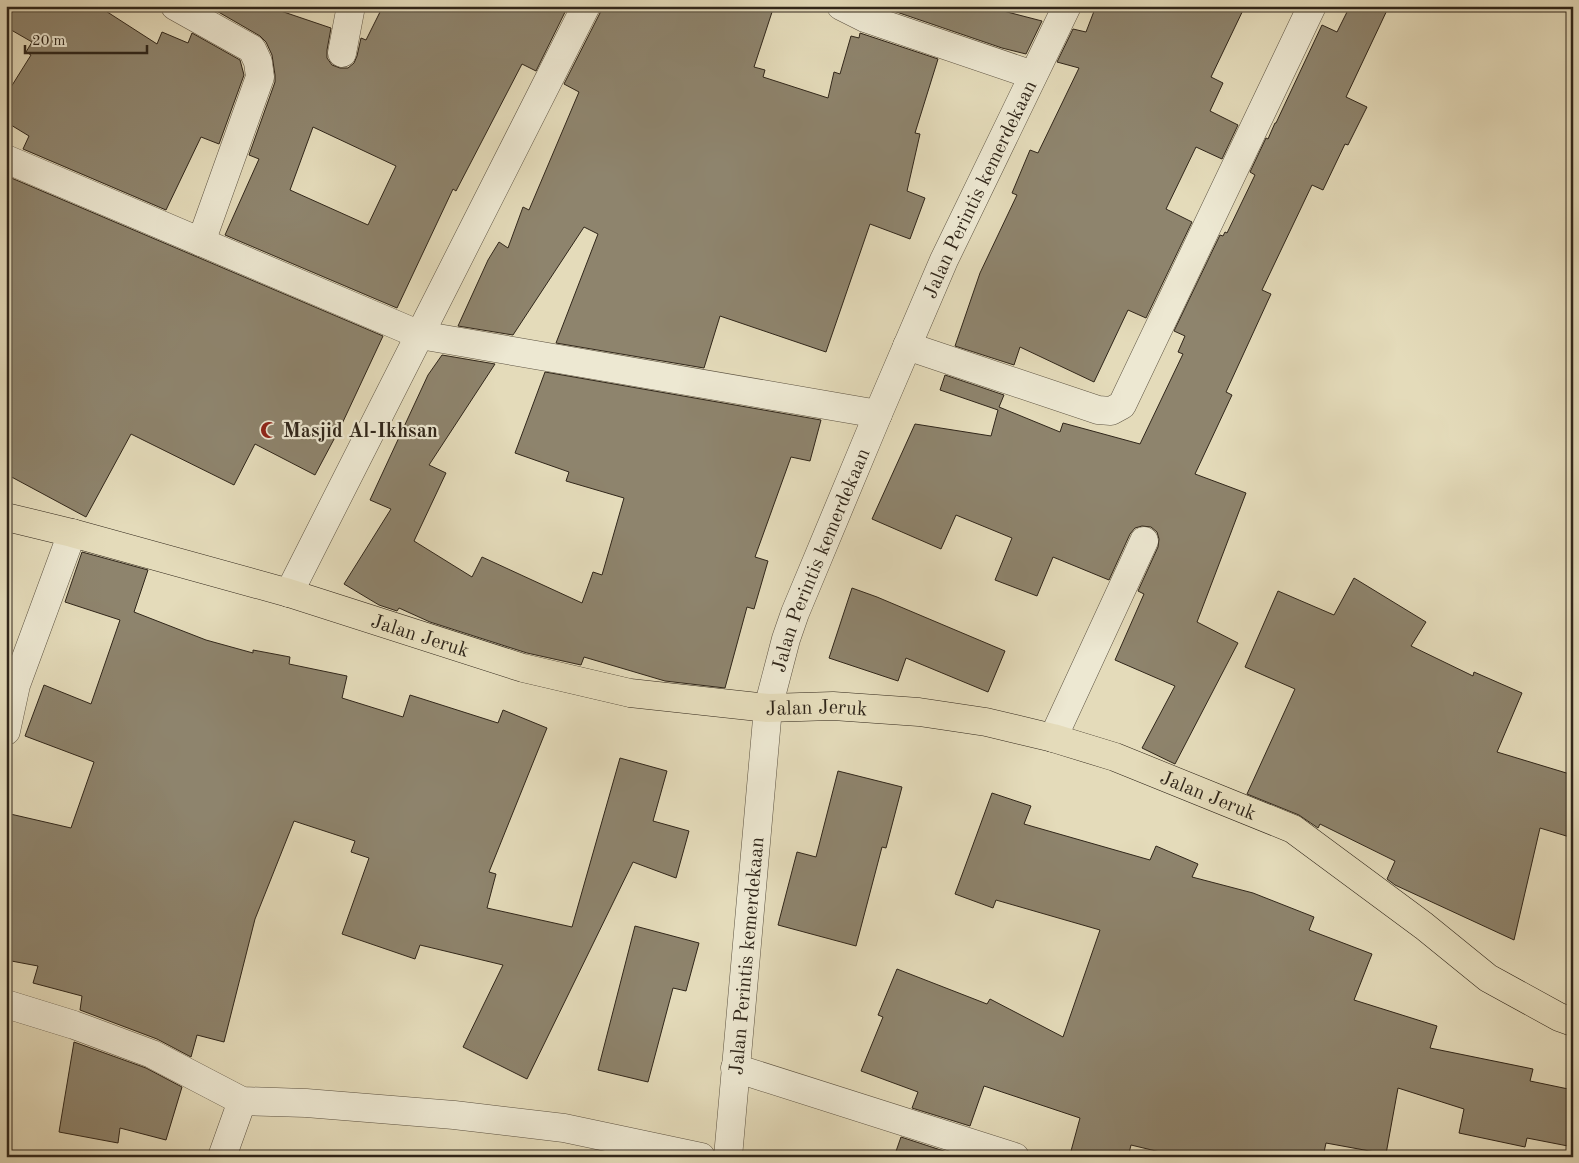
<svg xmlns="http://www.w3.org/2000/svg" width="1579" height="1163" viewBox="0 0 1579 1163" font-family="'Old Standard TT',serif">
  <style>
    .building { fill: #8e846d; stroke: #30261a; fill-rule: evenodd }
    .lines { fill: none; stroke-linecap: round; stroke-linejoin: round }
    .minor-casing { stroke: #5d5342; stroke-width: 29 }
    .major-casing { stroke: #30261a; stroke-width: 29 }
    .minor { stroke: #ede8d2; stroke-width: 28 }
    .major { stroke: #e4dbba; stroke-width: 28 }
    .labels { text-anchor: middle; stroke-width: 4.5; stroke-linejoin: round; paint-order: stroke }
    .street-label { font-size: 20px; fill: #30261a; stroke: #ede8d2 }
    .poi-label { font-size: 20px; font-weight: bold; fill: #30261a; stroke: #ede8d2; text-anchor: start }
  </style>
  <rect width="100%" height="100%" fill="#e4dbba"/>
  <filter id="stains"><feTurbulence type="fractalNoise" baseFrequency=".004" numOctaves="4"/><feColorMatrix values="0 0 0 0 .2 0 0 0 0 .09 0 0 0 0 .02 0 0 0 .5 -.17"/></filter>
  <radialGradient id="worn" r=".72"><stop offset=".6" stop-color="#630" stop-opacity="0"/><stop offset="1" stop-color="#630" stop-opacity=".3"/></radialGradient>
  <g class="building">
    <path d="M6 6H98L157 44 162 32 188 43 192 33 240 60 244 75 219 144 201 137 166 210 23 149 29 136 6 122V95L31 55 26 52 32 42 6 27Z"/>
    <path d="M208 6H266L331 28 327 50V58L332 65 340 68H348L354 63 357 56 361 38 366 40 383 6H568L536 71 522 64 456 191 453 189 397 308 225 235 259 159 249 155 275 82V75L272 55 266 42 260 36ZM313 127 396 166 368 225 290 190Z"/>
    <path d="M601 6H774L754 67 765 70 763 77 828 98 834 72 840 74 851 36 859 38 860 33 938 59 915 133 920 134 907 191 925 198 910 239 870 224 826 352 720 316 704 368 556 343 598 234 584 227 513 335 458 326 488 260 499 242 508 248 523 207 529 210 579 92 564 84 600 13Z"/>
    <path d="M879 6H984L1042 21 1026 54 1002 48Z"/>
    <path d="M1096 6H1245L1211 77 1223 83 1210 111 1238 125 1222 159 1196 147 1166 209 1192 222 1146 318 1128 310 1094 382 1020 347 1014 365 955 346 980 273 1017 195 1012 193 1030 150 1038 153 1079 68 1057 62 1073 29 1086 32Z"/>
    <path d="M1350 6H1389L1346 97 1367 107 1348 145 1345 144 1323 190 1312 185 1262 290 1271 294 1226 392 1232 395 1195 474 1246 493 1197 622 1238 643 1175 764 1142 748 1175 686 1115 660 1144 594 1138 591 1158 547 1159 539 1157 532 1151 527 1142 526 1135 528 1130 534 1109 580 1053 557 1037 596 995 580 1012 538 956 515 941 549 872 519 915 424 991 436 998 410 940 390 945 375 1004 395 999 407 1060 432 1063 423 1140 444 1183 354 1178 352 1185 336 1174 331 1220 235 1223 236 1225 232 1227 233 1255 175 1250 172 1266 138 1268 139 1275 123H1276L1322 25 1337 32Z"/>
    <path d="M9 177 383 336 341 426 315 475 255 444 234 485 131 434 86 517 6 474V183Z"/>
    <path d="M442 355 495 364 429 465 446 473 414 541 472 577 482 557 582 603 593 572 602 575 624 498 566 481 569 472 515 453 545 372 821 420 810 461 791 457 755 557 768 561 754 609 747 607 725 688 665 681 584 657 581 665 527 653 430 622 399 608 397 611 379 605 344 584 391 509 370 500 428 375Z"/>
    <path d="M82 552 148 570 134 612 206 640 253 653V650L290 657 289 664 347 676 342 698 403 717 410 695 498 723 503 710 547 728 489 872 496 874 487 908 572 927 620 758 667 771 653 821 689 831 676 878 633 862 527 1079 463 1047 503 965 420 945 415 959 342 934 369 858 351 852 355 841 294 821 255 919 224 1042 197 1035 191 1057 157 1039 80 1010 82 996 33 983 38 966 6 960V813L71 828 94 762 25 736 44 685 91 704 120 620 65 602Z"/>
    <path d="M1354 578 1426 622 1411 646 1473 676 1474 672 1522 693 1497 752 1573 775V838L1540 828 1514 940 1395 885 1387 879 1395 861 1320 824 1318 828 1299 815 1247 794 1295 689 1245 667 1278 591 1334 615Z"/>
    <path d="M852 588 877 597 1005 651 988 692 906 658 898 681 829 658Z"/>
    <path d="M838 771 902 787 886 848 882 847 856 946 778 925 797 852 816 857Z"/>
    <path d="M992 793 1031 806 1024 824 1150 860 1156 846 1198 864 1192 877 1253 893 1314 917 1309 930 1372 954 1354 1000 1437 1026 1430 1048 1533 1069 1530 1081 1573 1090V1147L1527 1138 1525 1147 1459 1133 1464 1109 1398 1088 1386 1154 1326 1143 1323 1157H1181L1131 1145 1128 1157H1091L1071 1151 1080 1118 984 1086 970 1126 912 1108 918 1092 861 1071 883 1017 878 1015 897 969 987 1004 990 999 1063 1037 1100 930 996 900 993 908 955 894Z"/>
    <path d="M635 926 699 943 686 991 673 988 648 1082 598 1070Z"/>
    <path d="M74 1042 146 1068 182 1087 166 1140 120 1128 118 1143 59 1132Z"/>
    <path d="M901 1137 959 1156 894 1157Z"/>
  </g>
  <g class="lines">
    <g class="minor-casing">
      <g id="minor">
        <path d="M175 6 252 49 258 62 260 77 201 242"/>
        <path d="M841 6 865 18 1033 75"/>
        <path d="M342 53 351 6"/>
        <path d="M6 159 420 335 878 414"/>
        <path d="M907 346 1098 410 1111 411 1122 405 1312 6"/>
        <path d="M289 593 586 6"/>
        <path d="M6 731 16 685 72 533"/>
        <path d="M1053 738 1144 541"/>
        <path d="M6 1004 74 1025 152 1054 242 1101 306 1103 454 1115 564 1128 701 1157"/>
        <path d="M735 1068 1015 1157"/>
        <path d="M222 1157 242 1101"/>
        <path id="s1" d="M728 1157 768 708 786 639 795 613 878 414 944 260 1067 6"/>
      </g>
    </g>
    <g class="major-casing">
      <g id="major">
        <path id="s2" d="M6 517 72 533 289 593 523 668 630 693 768 708 833 706 919 712 986 722 1053 738 1115 757 1293 829 1424 926 1488 978 1559 1017 1573 1022"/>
      </g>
    </g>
    <use href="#minor" class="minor"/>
    <use href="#major" class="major"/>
  </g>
  <defs>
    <g id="mosque-bare" transform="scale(1.35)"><path d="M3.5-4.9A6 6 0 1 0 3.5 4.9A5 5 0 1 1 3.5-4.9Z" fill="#8f2418" stroke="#ede8d2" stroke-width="2.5" paint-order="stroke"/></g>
  </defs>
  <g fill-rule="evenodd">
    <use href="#mosque-bare" x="269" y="430"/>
  </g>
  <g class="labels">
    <g class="street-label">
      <text dy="7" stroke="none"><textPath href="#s1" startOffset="1012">Jalan Perintis kemerdekaan</textPath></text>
      <text dy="7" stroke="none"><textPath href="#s1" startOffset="608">Jalan Perintis kemerdekaan</textPath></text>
      <text dy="7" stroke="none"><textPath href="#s2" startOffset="431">Jalan Jeruk</textPath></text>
      <text dy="7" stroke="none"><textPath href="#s2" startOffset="836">Jalan Jeruk</textPath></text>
      <text dy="7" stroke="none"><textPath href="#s2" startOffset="1241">Jalan Jeruk</textPath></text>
      <text dy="7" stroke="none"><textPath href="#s1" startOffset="202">Jalan Perintis kemerdekaan</textPath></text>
    </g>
    <g class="poi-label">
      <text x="283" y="437">Masjid Al-Ikhsan</text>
    </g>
  </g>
  <rect width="1579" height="1163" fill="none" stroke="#e4dbba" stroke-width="25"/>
  <rect x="8" y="8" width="1564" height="1148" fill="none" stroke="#30261a" stroke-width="2.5"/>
  <rect x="12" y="12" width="1554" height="1138" fill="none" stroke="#30261a"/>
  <path d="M25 45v8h122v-8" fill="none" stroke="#30261a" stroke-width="2.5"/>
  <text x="32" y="45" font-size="15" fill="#30261a" stroke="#ede8d2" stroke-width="4" paint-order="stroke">20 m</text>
  <rect width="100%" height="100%" filter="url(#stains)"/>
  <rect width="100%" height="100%" fill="url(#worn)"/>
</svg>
